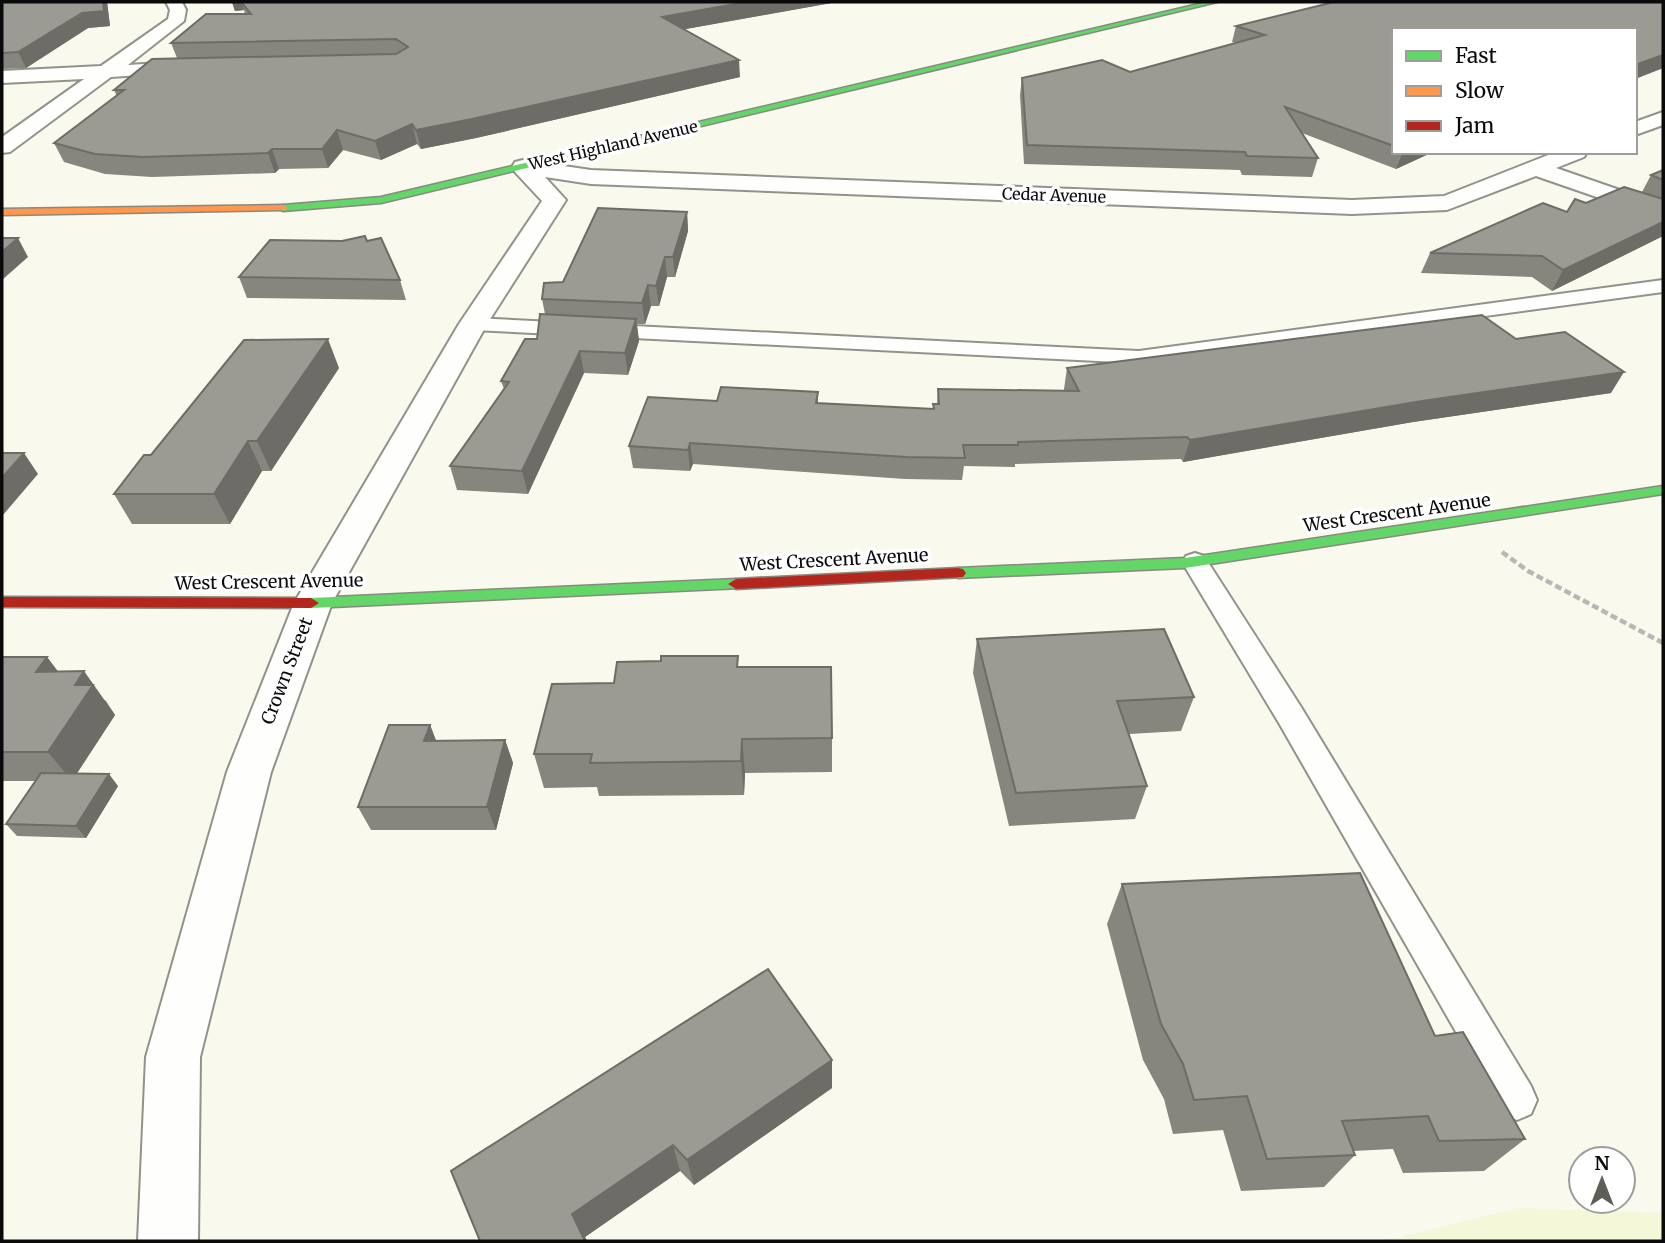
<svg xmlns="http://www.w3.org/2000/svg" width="1665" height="1243" viewBox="0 0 1665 1243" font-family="Merriweather,serif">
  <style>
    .farmland { fill: #f4f7d8 }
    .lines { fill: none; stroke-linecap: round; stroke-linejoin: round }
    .lane-casing { stroke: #92928c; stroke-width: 4 }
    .street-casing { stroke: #92928c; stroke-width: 4 }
    .fast-casing { stroke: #888983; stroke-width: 3 }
    .slow-casing { stroke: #888983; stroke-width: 3 }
    .jam-casing { stroke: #888983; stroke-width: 3 }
    .path { stroke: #b7b7b5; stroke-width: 4.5; stroke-dasharray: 7 3.5; stroke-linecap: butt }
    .lane { fill: #fefefc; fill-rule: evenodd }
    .street { fill: #fefefc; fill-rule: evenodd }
    .fast { fill: #63d668; fill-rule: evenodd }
    .slow { fill: #ff974d; fill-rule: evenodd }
    .jam { fill: #b3261e; fill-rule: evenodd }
    .wall { fill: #86857e }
    .shaded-wall { fill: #6d6c67 }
    .building { fill: #9c9b93; stroke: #6d6c67; stroke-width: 2 }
    .labels { text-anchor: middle; stroke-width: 7; stroke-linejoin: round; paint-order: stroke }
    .far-street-label { font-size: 16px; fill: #0a0a0a; stroke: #fff }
    .street-label { font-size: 18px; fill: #0a0a0a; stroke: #fff }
  </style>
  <rect width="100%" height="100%" fill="#f9faed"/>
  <path class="farmland" d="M1518 1208 1663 1213V1241H1384Z"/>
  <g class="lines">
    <g class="lane-casing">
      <g id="lane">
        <path d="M1663 280V292L1139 363 473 330 466 328 463 324 466 320 473 318 1139 351Z"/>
        <path d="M1195 553 1204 556 1301 707 1531 1086 1537 1100 1531 1114 1517 1120 1503 1114 1279 723 1182 562 1186 556Z"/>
      </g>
    </g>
    <g class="street-casing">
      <g id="street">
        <path d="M166 2H182L186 10 184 21 128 65 192 61 198 63 201 67 198 71 111 77 10 152 2 153V137L84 79 2 83V71L101 66 168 19 170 10Z"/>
        <path d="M1663 112V125L1635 135V122Z"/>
        <path d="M1556 152H1587L1584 157 1556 168 1663 205V220L1536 176 1447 210 1352 214 591 184 545 177 566 200 487 324 332 603 271 772 200 1057 198 1241H138L146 1057 227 772 294 603 459 324 542 201 515 172 512 167 515 162 523 160 591 170 1352 200 1444 196Z"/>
      </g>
    </g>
    <g class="fast-casing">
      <g id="fast">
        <path d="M1207 2H1217L381 203 283 211 278 208 283 205 381 197Z"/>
        <path d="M1663 486V494L1185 568 958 578 950 573 958 568 1185 558Z"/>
        <path d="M736 579 744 584 741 588 311 608 303 603 311 598Z"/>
      </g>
    </g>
    <g class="slow-casing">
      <path id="slow" d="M283 205 288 208 286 210 2 215V209Z"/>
    </g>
    <g class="jam-casing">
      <g id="jam">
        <path d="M958 568 963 569 966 573 963 577 736 589 728 584 736 579Z"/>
        <path d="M2 597 311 598 319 603 311 608 2 607Z"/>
      </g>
    </g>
    <path class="path" d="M1502 552 1528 571 1663 643"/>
    <use href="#lane" class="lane"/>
    <use href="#street" class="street"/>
    <use href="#fast" class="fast"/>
    <use href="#slow" class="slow"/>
    <use href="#jam" class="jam"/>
  </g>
  <g class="wall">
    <path d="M2 2H107L110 26 88 28 26 68 2 69Z"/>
    <path d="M232 2H837L685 29 740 77 476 138 421 149 417 144 381 160 343 150 328 168 279 169 275 173 152 177 105 174 64 162 54 143 117 96 114 90 177 58 171 43 245 14 244 10 235 11Z"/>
    <path d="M1663 2V68L1635 79 1394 30V152H1433L1396 169 1302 133 1318 158 1312 177 1242 175 1240 170 1024 164 1020 95 1022 78 1130 72 1236 43 1232 42 1236 26Z"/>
    <path d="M1663 170V236L1552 291 1532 277 1421 273 1430 253 1567 212 1586 203 1642 192 1651 175Z"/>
    <path d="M687 212 688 231 675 277H667L659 306H651L645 324H637L639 341 628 375 584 373 528 494 457 490 450 466 504 389 501 381 537 339 545 314 542 299 563 282Z"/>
    <path d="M367 241 400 280 406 300 247 298 239 277Z"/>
    <path d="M1516 339 1611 393 1413 422 1183 462 1181 459 1015 464V467L964 466 962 480 905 479 693 464 690 471 633 468 629 446 717 401 818 392V404L933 409 937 404 938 389 1064 391V389L1067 368Z"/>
    <path d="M339 368 271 471H262L230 524H132L114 494 151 455Z"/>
    <path d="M977 639 1194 697 1181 731 1129 734 1147 786 1135 819 1009 826 973 673Z"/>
    <path d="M2 657H47L58 672 106 701 115 715 77 773 118 786 86 838 17 836 6 824 35 781H2Z"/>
    <path d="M739 667 832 738V772L745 773 744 795 599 796 597 787 544 788 534 754 614 683Z"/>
    <path d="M430 725 436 741 505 740 513 763 496 830H371L358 807Z"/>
    <path d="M1122 884 1435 1036 1525 1139 1484 1171 1403 1173 1393 1149 1353 1151 1355 1155 1324 1187 1241 1191 1223 1130 1173 1134 1164 1099 1143 1060 1107 924Z"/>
    <path d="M832 1060V1088L694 1185 680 1171 585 1237 587 1241H480Z"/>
  </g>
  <g class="shaded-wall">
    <path d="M103 2H107L110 26 88 28 26 68 18 52Z"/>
    <path d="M232 2H245L242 3 244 10 235 11Z"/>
    <path d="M747 2H837L664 33 662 17Z"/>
    <path d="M1663 55V68L1635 79V65Z"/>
    <path d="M739 60 740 77 476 138 421 149 416 130Z"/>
    <path d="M412 124 417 144 381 160 375 141Z"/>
    <path d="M337 130 343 150 328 168 322 149Z"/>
    <path d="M272 149 279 169 275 173 268 153Z"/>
    <path d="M1403 152H1433L1396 169Z"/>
    <path d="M687 212 688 231 675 277 673 257Z"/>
    <path d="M1663 222V236L1552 291 1563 270Z"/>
    <path d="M18 238 28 257 2 280V252Z"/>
    <path d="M665 257 667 277 659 306 656 286Z"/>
    <path d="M648 285 651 306 645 324 642 303Z"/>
    <path d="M636 319 639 341 628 375 625 353Z"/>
    <path d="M328 339 339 368 271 471 257 441Z"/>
    <path d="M580 351 584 373 528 494 522 471Z"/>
    <path d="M1624 372 1611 393 1413 422 1183 462 1190 440 1422 401Z"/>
    <path d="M248 441 262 471 230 524 214 494Z"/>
    <path d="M690 443 693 464 690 471 688 450Z"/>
    <path d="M24 453 38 474 3 515 2 478Z"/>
    <path d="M47 657 69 686 36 672Z"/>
    <path d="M84 671 115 715 72 781 48 752 75 685Z"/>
    <path d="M430 725 439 748 424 741Z"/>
    <path d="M742 739 745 773 744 795 741 761Z"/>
    <path d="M505 740 513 763 496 830 487 807Z"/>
    <path d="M109 774 118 786 86 838 76 826Z"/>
    <path d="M832 1060V1088L694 1185 687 1160Z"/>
    <path d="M673 1145 680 1171 585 1237 587 1241H585L572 1214Z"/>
  </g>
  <g class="building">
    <path d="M2 2H103L104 11 82 13 18 52 2 53Z"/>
    <path d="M242 2H747L662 17 739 60 472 119 416 130 412 124 375 141 337 130 322 149H272L268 153 143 157 95 154 54 143 124 90H114L152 59 396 54 408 47 396 39 171 43 206 14H251L242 3Z"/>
    <path d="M1334 2H1663V55L1635 65V30H1394V146L1285 107 1318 158 1247 156 1245 152 1027 145 1022 78 1102 60 1130 72 1265 35 1236 26Z"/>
    <path d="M1663 170V180L1651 175Z"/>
    <path d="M1624 187 1663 199V222L1563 270 1542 256 1430 253 1543 203 1567 212 1575 199 1586 203Z"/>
    <path d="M598 208 687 212 673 257H665L656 286 648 285 642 303 542 299 544 283 563 282Z"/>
    <path d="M365 236 367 241 381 238 400 280 239 277 270 240 342 241Z"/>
    <path d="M2 238H18L2 252Z"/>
    <path d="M540 314 636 319 625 353 580 351 522 471 450 466 509 382 501 381 525 339H537Z"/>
    <path d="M1482 315 1516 339 1565 332 1624 372 1422 401 1190 440 1187 437 1018 442V445H963L965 458 906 457 690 443 688 450 629 446 648 397 717 401 721 387 818 392 816 403 934 409 933 404H939L938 389 1079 391 1067 368Z"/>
    <path d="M328 339 257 441H248L214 494H114L144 455H151L244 340Z"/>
    <path d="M2 453H24L2 478Z"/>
    <path d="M1164 629 1194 697 1117 701 1147 786 1016 793 977 639Z"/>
    <path d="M661 656H738L737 667H831L832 738 742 739 741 761 590 763 592 754H534L552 684 614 683 617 662 661 661Z"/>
    <path d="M2 657H47L36 672 84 671 75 685H93L48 752H2Z"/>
    <path d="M389 725H430L424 741 505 740 487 807H358Z"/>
    <path d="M41 773 109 774 76 826 6 824Z"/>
    <path d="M1360 873 1435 1036 1463 1032 1525 1139 1439 1141 1428 1116 1342 1121 1355 1155 1267 1159 1247 1096 1194 1100 1183 1064 1161 1024 1122 884Z"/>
    <path d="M768 969 832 1060 687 1160 673 1145 572 1214 585 1241H480L451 1171Z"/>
  </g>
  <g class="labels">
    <g class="far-street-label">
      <text transform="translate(613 145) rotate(-13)" y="6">West Highland Avenue</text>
      <text transform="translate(1054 195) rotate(2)" y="6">Cedar Avenue</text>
    </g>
    <g class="street-label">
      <text transform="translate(1397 513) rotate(-8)" y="6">West Crescent Avenue</text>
      <text transform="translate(834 560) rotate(-3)" y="6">West Crescent Avenue</text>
      <text transform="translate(269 582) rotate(-1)" y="6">West Crescent Avenue</text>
      <text transform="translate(287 671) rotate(-69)" y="6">Crown Street</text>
    </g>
  </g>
  <rect width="1665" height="1243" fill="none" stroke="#0a0a0a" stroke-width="7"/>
  <rect x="1392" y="28" width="245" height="126" fill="#ffffff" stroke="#9d9d9d" stroke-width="2"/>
  <rect x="1406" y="51" width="35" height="10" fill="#63d668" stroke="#9d9d9d" stroke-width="2"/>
  <text x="1455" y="63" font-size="21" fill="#0a0a0a">Fast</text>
  <rect x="1406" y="86" width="35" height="10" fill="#ff974d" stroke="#9d9d9d" stroke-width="2"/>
  <text x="1455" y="98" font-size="21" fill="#0a0a0a">Slow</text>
  <rect x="1406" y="121" width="35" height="10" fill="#b3261e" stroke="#9d9d9d" stroke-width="2"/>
  <text x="1455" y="133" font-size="21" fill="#0a0a0a">Jam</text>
  <g transform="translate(1602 1180)"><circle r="33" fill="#ffffff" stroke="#9d9d9d" stroke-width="2"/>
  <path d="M0-5L12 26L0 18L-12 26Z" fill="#5e5e59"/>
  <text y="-10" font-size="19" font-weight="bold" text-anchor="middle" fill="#0a0a0a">N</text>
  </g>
</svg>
